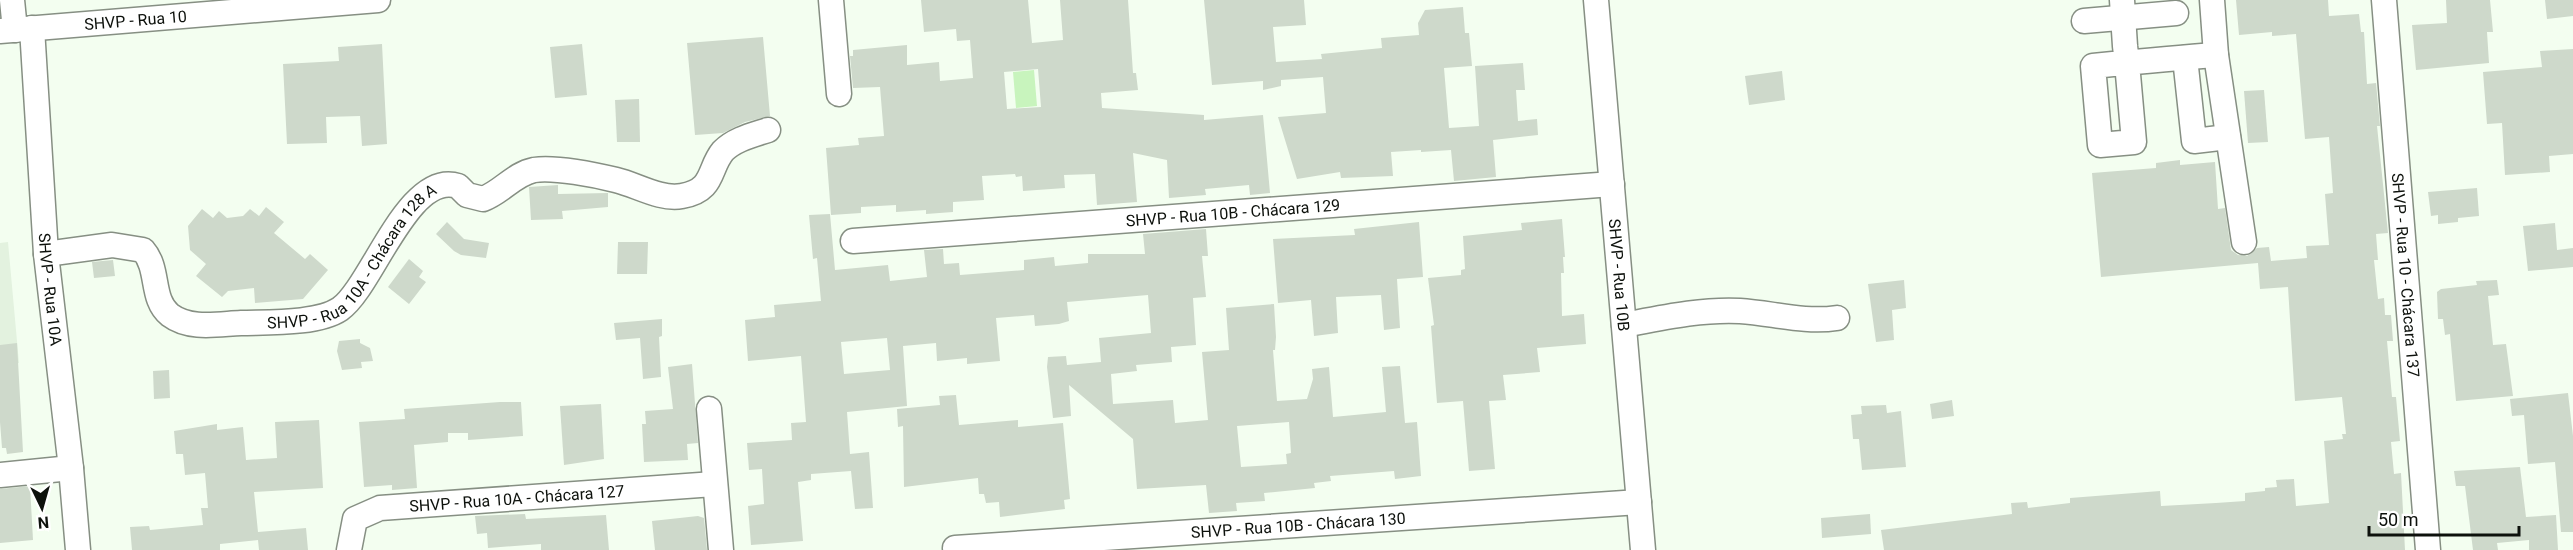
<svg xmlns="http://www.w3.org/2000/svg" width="2573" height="550" viewBox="0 0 2573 550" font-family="Roboto,sans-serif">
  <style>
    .built { fill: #e3f2df }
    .green { fill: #c8f4bd }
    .building { fill: #ced9cb; fill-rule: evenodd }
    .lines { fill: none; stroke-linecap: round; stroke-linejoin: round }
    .minor-casing { stroke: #868f83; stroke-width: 27 }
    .minor { stroke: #fff; stroke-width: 24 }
    .labels { text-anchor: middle; stroke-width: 5; stroke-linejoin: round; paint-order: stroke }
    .street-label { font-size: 16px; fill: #0d110c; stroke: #fff }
  </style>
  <rect width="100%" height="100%" fill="#f3fef0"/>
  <path class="built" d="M8 242 19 363 0 365V243Z"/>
  <path class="green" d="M1034 70 1037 106 1016 108 1013 72Z"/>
  <g class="building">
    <path d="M921 0H1028L1032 43 1063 40 1060 0H1128L1133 73H1136L1138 90 1101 93 1102 108 1204 115V120L1263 115 1270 193 1250 195 1249 185 1205 189 1206 195 1169 198 1167 160 1133 153 1137 202 1097 205 1095 174 1064 175 1065 188 1023 191 1022 176 1016 177 1015 174 982 176 984 200 953 202V212L926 214V210L896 212V205L861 207V213L831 215 826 148 859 145 858 138 884 136 880 87 853 88 850 56H853V50L907 45V65L939 62 940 81 973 78 970 40 957 41 956 29 924 32ZM1038 69 1041 107 1007 109 1004 72Z"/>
    <path d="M1204 0H1304L1306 25 1273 27 1276 62 1322 59 1321 54 1382 48 1381 38 1419 35 1418 23 1425 10 1463 7 1465 33H1469L1472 66 1444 68 1449 128 1479 126 1475 66 1523 63 1525 90H1516L1518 121 1537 119 1538 135 1493 140 1496 177 1454 181 1451 150 1421 152V150L1391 152 1393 176 1341 178 1340 172 1297 179 1278 117 1326 113 1323 77 1281 80V86L1263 90V81L1212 85Z"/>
    <path d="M2236 0H2328L2329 16 2359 14 2361 32H2364L2367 84 2376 83 2380 126H2377L2388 233 2376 234 2378 260H2374L2378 299 2384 298 2385 315H2391L2393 341H2387L2392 397H2396L2400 441 2391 442 2394 474 2401 473 2405 550H1884L1881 530 2012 514 2011 503 2027 502 2028 508 2070 503V498L2160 491 2161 506 2216 503 2245 501V493L2265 491V488L2277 487 2276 480 2294 479 2296 506 2329 503 2324 441 2343 439 2342 434H2346L2342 397 2295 401 2288 287 2260 289 2258 263 2101 277 2092 173 2156 168V163L2180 160V165L2215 162 2218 209 2225 208 2231 250 2238 255 2247 256 2257 248 2269 247 2271 261 2307 258 2306 246 2329 245 2325 194 2333 193 2329 137 2305 139 2296 34 2272 36V32L2239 35Z"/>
    <path d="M2446 0H2490L2493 32H2487L2489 63 2416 70 2412 25 2447 23Z"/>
    <path d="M2545 0H2573V16L2547 19Z"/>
    <path d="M763 37 770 116 745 122 723 133 695 135 687 43Z"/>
    <path d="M382 44 387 144 362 146 360 116 326 117 327 143 287 144 283 64 339 61 338 47Z"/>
    <path d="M582 44 587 95 555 98 550 47Z"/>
    <path d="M2573 49V154L2549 156 2550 172 2505 175 2502 123 2487 124 2483 72 2542 67 2540 51Z"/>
    <path d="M1782 71 1785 100 1749 105 1745 76Z"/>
    <path d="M2264 90 2268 142 2248 143 2244 91Z"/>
    <path d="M639 99 640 142H617L615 100Z"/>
    <path d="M558 185V194L608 193V207L562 211 563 219 531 220 529 187Z"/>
    <path d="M2477 188 2479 216 2458 218V222L2438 224V215L2431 216 2428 192Z"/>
    <path d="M266 207 284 222 274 233 305 259 310 254 328 270 303 299 255 303 254 288 228 291 222 297 196 276 206 264 190 250 188 226 202 209 213 218 219 211 227 218 243 216 250 209 259 216Z"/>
    <path d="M830 214 835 270 888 265 890 281 927 277 924 250 943 249 944 264 959 263 960 275 1024 270V260L1054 257 1055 266 1088 263V254H1145L1143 234 1206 229 1208 256H1202L1206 297 1193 298 1196 345 1171 347 1172 362 1136 365 1137 371 1111 374 1113 404 1173 400 1175 423 1208 420 1202 352 1229 350 1226 308 1274 304 1276 337 1275 350H1273L1277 401 1307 399 1313 379 1312 369 1329 367 1333 417 1386 412 1382 367 1400 366 1405 423 1417 422 1421 476 1395 479 1394 471 1330 476 1331 481 1314 483 1315 488 1264 493 1265 501 1236 503 1237 511 1209 513 1206 485 1137 489 1133 439 1069 385 1071 416 1053 418 1047 367 1048 357 1066 356 1067 365 1101 362 1099 338 1151 333 1148 295 1067 302 1069 321 1059 324 1035 326 1034 315 996 318 1000 361 967 364V358L937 361 936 343 903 346 907 406 847 412 850 454 869 452 873 508 855 509 851 471 811 474V480L798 482 803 541 751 545 748 506 764 504 762 469 749 470 747 443 792 440 791 423 806 422 801 356 748 361 745 320 775 317 774 305 821 301 817 258 813 259 809 215ZM887 338 890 370 844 374 841 342ZM1289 422 1291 453 1286 454 1287 464 1241 467 1237 426Z"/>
    <path d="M1562 219 1565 257H1563L1564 273H1561L1562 316 1584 314 1586 344 1537 348 1540 372 1503 375 1506 400 1489 401 1495 469 1469 471 1463 401 1437 403 1431 326 1434 325 1428 278 1461 275V270L1465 269 1463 236 1522 230 1521 223Z"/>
    <path d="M447 222 464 239 489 243 486 258 461 255 454 251 436 234Z"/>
    <path d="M1419 222 1423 277 1397 279 1400 328 1384 330 1381 295 1336 297 1338 333 1314 336 1311 300 1278 303 1273 239 1355 235 1354 229Z"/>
    <path d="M2555 223 2557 250 2573 248V267L2528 271 2523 226Z"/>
    <path d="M618 242H648L647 274H617Z"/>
    <path d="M409 259 423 271 419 277 426 282 409 304 388 287Z"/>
    <path d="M113 260 115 276 94 278 92 262Z"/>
    <path d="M1904 280 1906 308 1892 310 1894 340 1876 342 1868 284Z"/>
    <path d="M2497 280 2499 295 2488 296 2493 345 2506 344 2513 396 2456 401 2450 334 2445 335 2443 319H2438L2437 292 2441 289 2477 285 2476 281Z"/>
    <path d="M662 319V336L659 337 661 377 643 379 640 338 616 340 614 323Z"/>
    <path d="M360 339V343L370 348 373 361 361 362 362 368 342 370 337 351 339 341Z"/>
    <path d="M17 343 23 452 7 454 6 448H2L0 422V345Z"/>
    <path d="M692 364 698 443 687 444 688 460 644 462 642 424H646L645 411 673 409 668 367Z"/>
    <path d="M169 370 170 398 154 399 153 371Z"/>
    <path d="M2568 393 2573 436V532H2561L2555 462 2528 464 2524 415 2512 416 2510 399Z"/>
    <path d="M956 395 959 425 1018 420V427L1063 423 1070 499 1064 500 1065 509 1000 517 999 502 986 503 984 494H979L978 478 904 487 903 426 898 427 897 409 940 405 939 396Z"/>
    <path d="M1952 400 1954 416 1932 419 1930 404Z"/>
    <path d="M500 402H521L523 436 468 440V433H448V442L414 445 417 488 392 490V485L364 487 359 422 405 419 404 409Z"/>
    <path d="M601 404 604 459 564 465 560 406Z"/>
    <path d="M1886 405 1887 413 1901 411 1906 467 1862 470 1859 439H1853L1851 415 1862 414 1861 406Z"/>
    <path d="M319 420 323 488 254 492 258 532 306 528 308 550H259L258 540 220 544V550H132L130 527 149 526 150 530 203 525 201 508H208L205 473 185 475 183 454H176L174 431 217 424V430L243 427 246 460 277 458 275 422Z"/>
    <path d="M2520 467 2526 517 2556 515 2558 550H2529V540L2497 543 2498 550H2473L2465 486H2456L2454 471Z"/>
    <path d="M30 486 33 540 0 543V489Z"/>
    <path d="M525 514 526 519 606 515 609 550H541V544L488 548 487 533 477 534 475 516Z"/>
    <path d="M1870 514 1871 534 1822 538 1821 518Z"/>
    <path d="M698 516 704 518 707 550H655L652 521Z"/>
  </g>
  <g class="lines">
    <g class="minor-casing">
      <g id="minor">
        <path d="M12 0 15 30"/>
        <path d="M831 0 839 94"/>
        <path id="s1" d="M1596 0 1643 550"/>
        <path d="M2122 0 2125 46 2127 63 2134 142 2100 145 2093 66C2134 62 2175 58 2216 55"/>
        <path d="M2212 0 2216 55 2244 242"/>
        <path id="s2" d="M2384 0 2428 550"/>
        <path d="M2084 21 2176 13"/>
        <path id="s3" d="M32 28 46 254 71 468 78 550"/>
        <path id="s4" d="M0 31 378 0"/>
        <path d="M2185 58 2194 141 2228 137"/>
        <path id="s5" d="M853 241 1612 184"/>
        <path id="s6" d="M46 254 112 245 143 250C160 269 150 299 170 315 190 330 218 324 241 323 268 322 318 324 340 309 372 287 408 170 458 186L467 195 483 199C502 192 514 174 534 170 555 167 595 175 616 180 637 185 660 200 682 196 715 190 708 169 723 151 735 139 753 135 768 130"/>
        <path d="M1624 325C1661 318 1701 309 1740 311 1772 313 1804 323 1837 318"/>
        <path d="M709 409 721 550"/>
        <path d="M0 475 71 468"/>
        <path id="s7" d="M955 548 1639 502"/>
        <path id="s8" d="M349 550 355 519 380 508 714 484"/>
      </g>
    </g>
    <use href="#minor" class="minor"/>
  </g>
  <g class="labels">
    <g class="street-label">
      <text dy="6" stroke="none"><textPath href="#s4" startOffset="136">SHVP - Rua 10</textPath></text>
      <text dy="6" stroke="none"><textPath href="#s5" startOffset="381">SHVP - Rua 10B - Chácara 129</textPath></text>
      <text dy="6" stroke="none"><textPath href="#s6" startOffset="384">SHVP - Rua 10A - Chácara 128 A</textPath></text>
      <text dy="6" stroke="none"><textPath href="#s1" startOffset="276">SHVP - Rua 10B</textPath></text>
      <text dy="6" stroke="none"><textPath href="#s2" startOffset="276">SHVP - Rua 10 - Chácara 137</textPath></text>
      <text dy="6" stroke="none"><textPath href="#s3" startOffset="262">SHVP - Rua 10A</textPath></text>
      <text dy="6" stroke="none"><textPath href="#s8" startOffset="196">SHVP - Rua 10A - Chácara 127</textPath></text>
      <text dy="6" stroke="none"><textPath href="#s7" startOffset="344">SHVP - Rua 10B - Chácara 130</textPath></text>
    </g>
  </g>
  <g transform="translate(42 508) rotate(175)" stroke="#ffffff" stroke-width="4.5" paint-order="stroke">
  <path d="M0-4.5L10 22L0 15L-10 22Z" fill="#0d110c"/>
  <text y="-9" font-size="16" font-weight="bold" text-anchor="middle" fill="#0d110c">N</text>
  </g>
  <path d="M2369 526v9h150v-9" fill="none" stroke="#0d110c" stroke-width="3"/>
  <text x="2378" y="526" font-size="18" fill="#0d110c" stroke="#ffffff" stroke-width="4.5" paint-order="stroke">50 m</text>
</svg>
